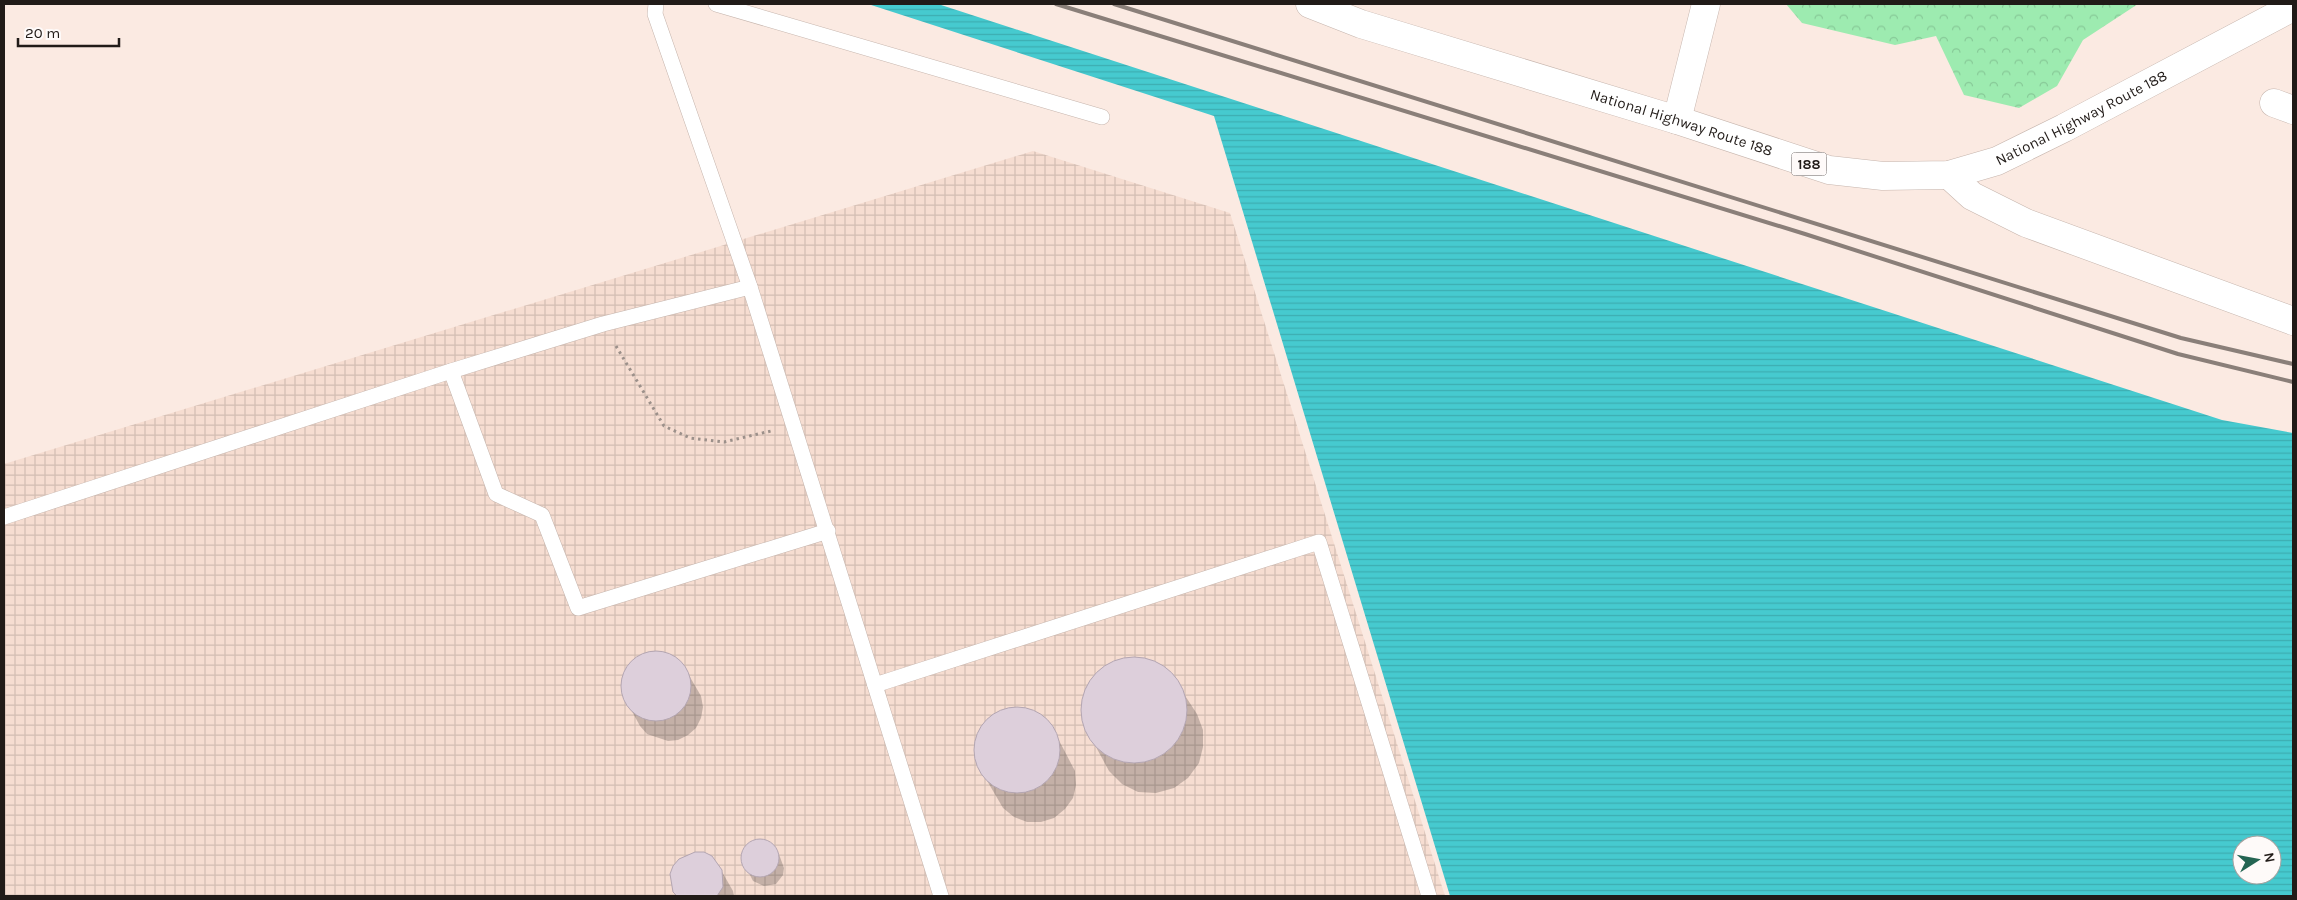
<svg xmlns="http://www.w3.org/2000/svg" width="2297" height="900" viewBox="0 0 2297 900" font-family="Karla,sans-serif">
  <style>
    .industrial { fill: url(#industrial-grid) }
    .forest { fill: url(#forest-crowns) }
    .water { fill: url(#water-rules); fill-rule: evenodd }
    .shadow { fill: #0003 }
    .building { fill: #ddcfdb; stroke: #b4a6b2 }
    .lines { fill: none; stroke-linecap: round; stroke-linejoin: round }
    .lane-casing { stroke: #c6b5ad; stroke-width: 16 }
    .street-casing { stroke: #c6b5ad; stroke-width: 29 }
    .highway-casing { stroke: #c6b5ad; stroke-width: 29 }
    .path { stroke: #9c908a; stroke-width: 3; stroke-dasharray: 2.5 4; stroke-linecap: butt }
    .lane { stroke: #fff; stroke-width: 15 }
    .street { stroke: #fff; stroke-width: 28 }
    .highway { stroke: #fff; stroke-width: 28 }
    .rail { stroke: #8a7f79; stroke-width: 4 }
    .labels { text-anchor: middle; stroke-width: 4.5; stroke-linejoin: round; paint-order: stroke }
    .shield { fill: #fefaf9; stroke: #635e5c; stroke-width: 1 }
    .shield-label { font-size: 14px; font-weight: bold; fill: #211b18 }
    .street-label { font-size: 15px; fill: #211b18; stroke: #fefaf9 }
  </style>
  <defs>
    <pattern id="industrial-grid" width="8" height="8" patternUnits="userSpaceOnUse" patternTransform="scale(1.25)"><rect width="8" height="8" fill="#f6ddd1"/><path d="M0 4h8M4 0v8" fill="none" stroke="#d3bdb3"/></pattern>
    <pattern id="forest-crowns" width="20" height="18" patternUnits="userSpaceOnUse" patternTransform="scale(1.25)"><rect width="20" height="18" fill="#9debb0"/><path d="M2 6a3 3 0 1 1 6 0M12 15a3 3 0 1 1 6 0" fill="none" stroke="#87c997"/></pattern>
    <pattern id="water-rules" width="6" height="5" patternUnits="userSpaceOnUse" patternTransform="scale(1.25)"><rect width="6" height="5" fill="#46cacf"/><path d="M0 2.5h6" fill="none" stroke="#3dadb1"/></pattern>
  </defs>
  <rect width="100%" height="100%" fill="#fbeae2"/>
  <path class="industrial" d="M1033 151 1230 213 1445 896H4V464Z"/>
  <path class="forest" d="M1786 4H2138L2083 40 2057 86 2019 108 1964 95 1936 36 1895 45 1802 23Z"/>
  <path class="water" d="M868 4H938L2222 420 2293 433V896H1450L1214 116ZM2242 845H2272V875H2242Z"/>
  <g class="shadow">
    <path d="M652 651 664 652 675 657 683 665 701 696 703 707 701 718 696 728 688 735 678 740 668 741 647 734 640 726 623 695 622 684 625 672 631 662 641 655Z"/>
    <path d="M1139 658 1155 662 1169 671 1197 714 1203 730V747L1199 763 1188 778 1174 788 1156 793 1138 792 1122 784 1109 771 1084 725 1082 707 1085 690 1094 676 1107 665 1123 659Z"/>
    <path d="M1017 708 1031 710 1043 717 1052 727 1075 771 1076 785 1073 798 1065 809 1054 818 1041 822H1027L1014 817 1003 808 979 767 975 753 977 740 982 728 991 718 1003 711Z"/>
    <path d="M759 840 774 846 780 857 784 868 783 875 776 884 764 886 753 881 742 859 745 848 749 844Z"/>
    <path d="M704 854 721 870 733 891 734 896H677L674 891 680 860 687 855Z"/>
  </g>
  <g class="building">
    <circle cx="656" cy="686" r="35"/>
    <circle cx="1134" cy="710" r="53"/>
    <circle cx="1017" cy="750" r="43"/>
    <circle cx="760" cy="858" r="19"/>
    <path d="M695 852H704L712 856 722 870 723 887 717 896H677L673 892 670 874 673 866 679 859Z"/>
  </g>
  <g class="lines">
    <g class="lane-casing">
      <g id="lane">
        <path d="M656 4 655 14 750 287 941 896"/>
        <path d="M716 4 1102 117"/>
        <path d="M451 371 496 494 542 515 578 608 828 531"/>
        <path d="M4 517 451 371 603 324 750 287"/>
        <path d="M875 685 1319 542 1429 896"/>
      </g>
    </g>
    <g class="street-casing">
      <g id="street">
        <path d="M2274 103 2293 110"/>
        <path d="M1677 120 1706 4"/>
        <path d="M1949 175 1972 196 2026 223 2293 321"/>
      </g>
    </g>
    <g class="highway-casing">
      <g id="highway">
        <path id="s1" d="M1310 4 1361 24 1677 120 1829 170 1883 176 1949 175 1997 161 2064 128 2293 7"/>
      </g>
    </g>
    <path class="path" d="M616 346 664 426 690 438 724 442 771 431"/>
    <use href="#lane" class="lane"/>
    <use href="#street" class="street"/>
    <use href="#highway" class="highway"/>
    <g class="rail">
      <path d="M1056 4 1805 234 2178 354 2293 382"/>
      <path d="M1114 4 2181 338 2293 364"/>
    </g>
  </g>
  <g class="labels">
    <rect class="shield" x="1791.5" y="152.5" width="35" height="23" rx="4"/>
    <g class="shield-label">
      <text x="1809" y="169">188</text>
    </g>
    <g class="street-label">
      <text dy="5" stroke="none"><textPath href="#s1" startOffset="810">National Highway Route 188</textPath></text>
      <text dy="5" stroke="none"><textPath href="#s1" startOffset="390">National Highway Route 188</textPath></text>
    </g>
  </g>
  <rect width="2297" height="900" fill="none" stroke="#211b18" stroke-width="10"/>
  <g transform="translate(2257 860) rotate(79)"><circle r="24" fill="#fefaf9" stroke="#a6a19f"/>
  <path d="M0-4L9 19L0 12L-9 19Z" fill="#246452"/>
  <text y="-8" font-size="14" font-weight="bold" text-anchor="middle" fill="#211b18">N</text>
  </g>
  <path d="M18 38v8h101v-8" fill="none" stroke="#211b18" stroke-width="2.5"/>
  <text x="25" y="38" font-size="15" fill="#211b18" stroke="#fefaf9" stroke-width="4" paint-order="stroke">20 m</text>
</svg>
